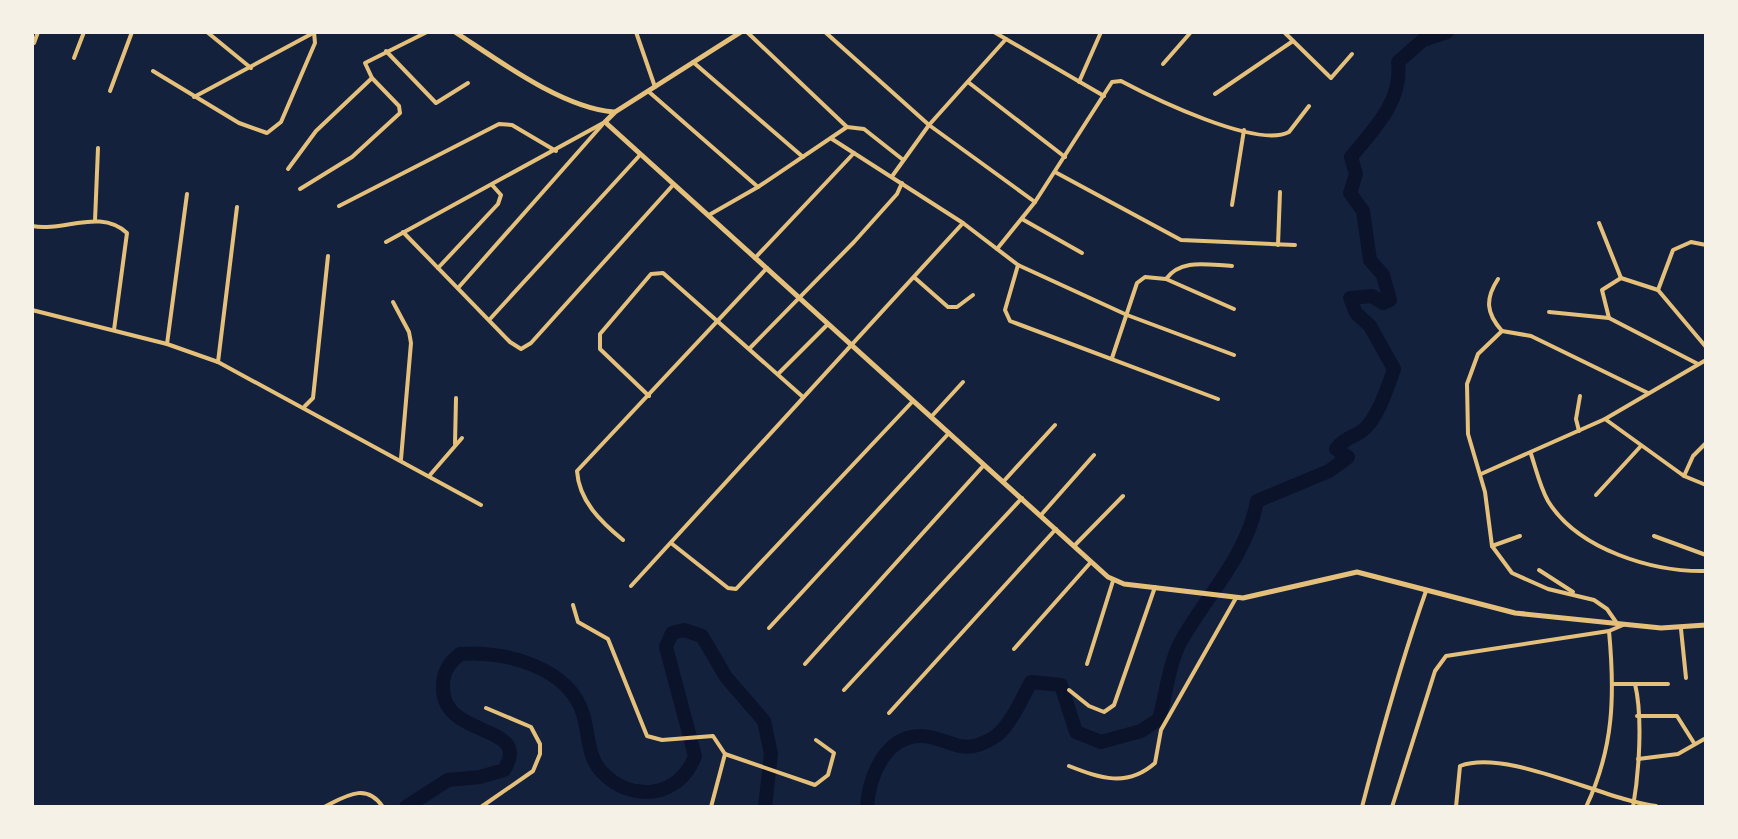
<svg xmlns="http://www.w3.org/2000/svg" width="1738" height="839" viewBox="0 0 1738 839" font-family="Quicksand,sans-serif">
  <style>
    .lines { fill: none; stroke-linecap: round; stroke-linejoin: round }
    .river { stroke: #0b132b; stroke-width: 14 }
    .minor { stroke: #e5c07b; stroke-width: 4 }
    .tertiary { stroke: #e5c07b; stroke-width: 5 }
  </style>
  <rect width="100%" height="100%" fill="#14213d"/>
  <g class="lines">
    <g class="river">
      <path d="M406 807 448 780 480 777 504 770C534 722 441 740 443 686 443 672 449 663 460 654 503 650 569 667 583 714 589 733 587 757 602 772 632 804 680 797 695 756L666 647 672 633 684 630 702 636 726 677 764 721 771 754 765 807"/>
      <path d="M867 807C869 777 885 735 922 736 952 738 960 758 993 738 1009 729 1022 698 1031 682L1061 685 1076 732 1101 742 1141 731 1159 719C1166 695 1169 663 1181 641 1207 595 1247 556 1257 501L1329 471 1348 457 1336 449C1343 439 1353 437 1362 431 1377 421 1388 386 1394 369L1370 326 1356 313 1350 298 1372 296 1383 303 1390 300 1383 275 1370 260 1363 211 1350 193 1356 174 1351 157C1374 129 1403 101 1398 62L1423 40 1447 32"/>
    </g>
    <g class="minor">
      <path d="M207 32 251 68"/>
      <path d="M636 32 655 87"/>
      <path d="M747 32 847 127 864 129 902 159"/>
      <path d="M825 32 929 125 1035 202"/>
      <path d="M994 32 1104 96"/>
      <path d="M1284 32 1331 78 1352 54"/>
      <path d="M34 43 38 32"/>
      <path d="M386 51 436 103 468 83"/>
      <path d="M74 58 84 32"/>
      <path d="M693 62 803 157"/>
      <path d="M1163 64 1191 32"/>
      <path d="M153 71 239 123 267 133 281 122 315 43 314 32"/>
      <path d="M968 82 1065 157"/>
      <path d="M1079 82 1101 32"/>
      <path d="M110 91 132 32"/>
      <path d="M648 91 758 187"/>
      <path d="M1215 94 1293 41"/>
      <path d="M194 97 315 32"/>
      <path d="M832 139 963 223 1018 265 1127 315 1234 355"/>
      <path d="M288 169 316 131 372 78"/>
      <path d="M1055 172 1181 240 1295 245"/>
      <path d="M893 175 929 125 1006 39"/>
      <path d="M300 189 352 157 400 113 399 106 372 78 365 63 427 32"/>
      <path d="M1232 205 1244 130"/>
      <path d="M339 206 499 124 512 125 556 151"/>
      <path d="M709 215 758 187 847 127"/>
      <path d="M1022 219 1082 253"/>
      <path d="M95 221 98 148"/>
      <path d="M1599 223 1621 278"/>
      <path d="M32 226C64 232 100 208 127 233L114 330"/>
      <path d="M403 232 510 342 521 349 531 343 673 185"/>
      <path d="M386 242 605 122"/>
      <path d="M1278 245 1280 192"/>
      <path d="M997 249 1035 202 1112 82 1121 81C1153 98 1257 149 1289 132L1309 106"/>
      <path d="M755 258 854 153"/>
      <path d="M1018 265 1005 310 1010 321 1218 399"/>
      <path d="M438 268 498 204 501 195 493 186"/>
      <path d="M915 278 948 307H957L973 295"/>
      <path d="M1166 279C1181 258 1208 265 1232 266"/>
      <path d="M1498 279C1485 299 1486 313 1502 331L1478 354 1467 384 1468 434 1485 492 1492 546 1512 573 1548 589 1594 600 1607 609 1616 622"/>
      <path d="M458 288 602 125"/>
      <path d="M1658 290 1673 250 1691 242 1706 245"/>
      <path d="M393 302 409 332 411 343 401 459"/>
      <path d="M32 310 167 344 218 362 481 505"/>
      <path d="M1549 312 1609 318"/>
      <path d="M490 319 640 155"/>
      <path d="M1502 331 1531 336 1648 393"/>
      <path d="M167 344 187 194"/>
      <path d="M750 348 854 242 897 194 902 183"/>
      <path d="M1112 358 1137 283 1145 277 1166 279 1234 309"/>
      <path d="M218 362 237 207"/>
      <path d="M1698 364 1609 318 1602 290 1621 278 1658 290 1706 347"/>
      <path d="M778 374 828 324"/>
      <path d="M649 396 600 349V334L651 274 663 273 803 397"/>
      <path d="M305 406 313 398 328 256"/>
      <path d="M931 417 963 382"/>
      <path d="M1605 419 1684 476 1706 485"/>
      <path d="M1579 431 1576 419 1580 396"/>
      <path d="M455 444 456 398"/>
      <path d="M1531 454C1536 469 1540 487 1548 501 1578 550 1653 572 1706 571"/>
      <path d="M1481 474 1605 419 1706 360"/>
      <path d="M430 475 462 438"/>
      <path d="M1684 476 1693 456 1706 443"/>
      <path d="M1003 482 1055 425"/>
      <path d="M1596 495 1640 447"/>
      <path d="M1041 515 1094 455"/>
      <path d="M1654 536 1706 555"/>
      <path d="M623 540C601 522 579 501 577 471L767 268"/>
      <path d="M671 543 728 588 736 589 913 401"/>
      <path d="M1074 546 1123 496"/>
      <path d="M1492 546 1520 536"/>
      <path d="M1539 570 1573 592"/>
      <path d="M631 586 963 223"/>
      <path d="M573 605 578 622 608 639 647 736 662 740 713 736 725 754 815 785 828 775 834 753 816 740"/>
      <path d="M769 628 949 433"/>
      <path d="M1681 629 1686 678"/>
      <path d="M1014 649 1091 562"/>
      <path d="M805 664 984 465"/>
      <path d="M1087 664 1113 581"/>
      <path d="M1614 684H1635C1643 717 1639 773 1633 807"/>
      <path d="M1635 684H1668"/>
      <path d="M844 690 1022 498"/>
      <path d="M1069 690 1089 706 1104 712 1114 705 1155 587"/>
      <path d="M889 713 1056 529"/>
      <path d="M1637 716H1677L1694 743"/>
      <path d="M1638 759 1678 754 1706 738"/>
      <path d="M1706 763V775"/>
      <path d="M1069 766C1100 778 1127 788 1155 763L1161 730 1236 598"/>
      <path d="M116 807H135"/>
      <path d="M324 807C346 796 366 782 383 807"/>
      <path d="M481 807 533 771 540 754V744L531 727 486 708"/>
      <path d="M711 807 725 754"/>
      <path d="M1362 807C1381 734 1401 662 1426 591"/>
      <path d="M1392 807 1435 671 1446 656 1609 631 1623 625"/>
      <path d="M1456 807 1460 766C1507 748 1604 800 1656 806"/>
      <path d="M1586 807C1614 748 1615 695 1609 631"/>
    </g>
    <g class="tertiary">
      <path d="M455 32C498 60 562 108 614 112"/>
      <path d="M741 32 615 112 605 122 1108 577 1124 584 1243 598 1357 572 1515 613 1661 628 1706 625"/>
    </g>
  </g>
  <rect width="1738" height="839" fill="none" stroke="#f6f1e7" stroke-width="68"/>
</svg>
